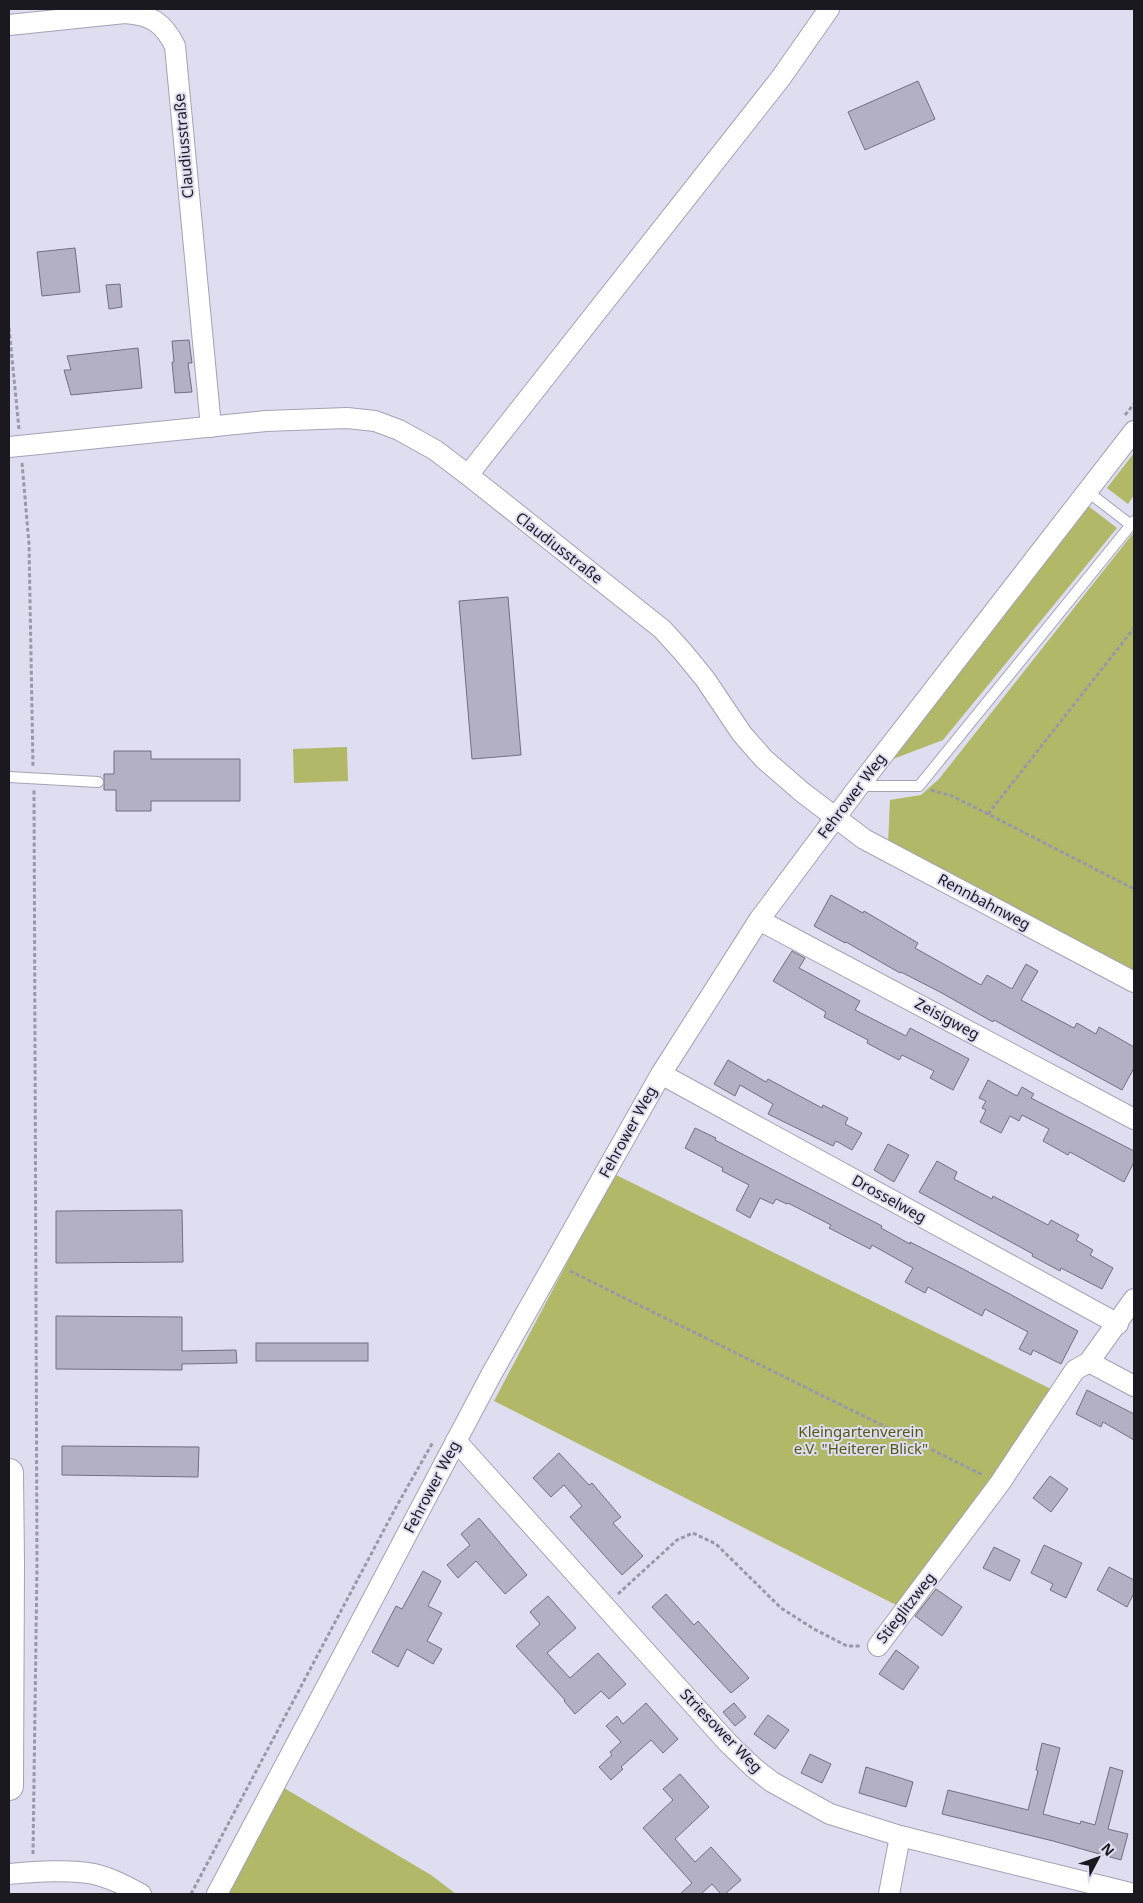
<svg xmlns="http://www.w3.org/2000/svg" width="1143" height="1903" viewBox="0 0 1143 1903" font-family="'Noto Sans',sans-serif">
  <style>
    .green { fill: #b1b867 }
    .building { fill: #b2b0c2; stroke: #716f80 }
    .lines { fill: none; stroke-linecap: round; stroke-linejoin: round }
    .service-casing { stroke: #a4a2b4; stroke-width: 12 }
    .minor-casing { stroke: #a4a2b4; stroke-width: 22 }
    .secondary-casing { stroke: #a4a2b4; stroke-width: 30 }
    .path { stroke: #9998a7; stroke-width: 3; stroke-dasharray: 4 2.5; stroke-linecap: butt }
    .service { stroke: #fff; stroke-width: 10 }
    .minor { stroke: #fff; stroke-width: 20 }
    .secondary { stroke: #fff; stroke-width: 28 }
    .labels { text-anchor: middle; stroke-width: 4; stroke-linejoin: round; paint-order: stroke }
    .street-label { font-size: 15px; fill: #1a1920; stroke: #dfddf0 }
    .park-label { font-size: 15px; fill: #555915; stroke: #dfddf0 }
  </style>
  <rect width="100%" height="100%" fill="#dfddf0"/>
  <g class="green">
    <path d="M1134 453V495L1128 504 1107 488Z"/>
    <path d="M1087 505 1117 528 943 740 893 759Z"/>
    <path d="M1134 532V970L888 844 890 800 921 795 939 779Z"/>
    <path d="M347 747 348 781 294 783 293 749Z"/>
    <path d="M614 1174 1055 1391 906 1610 494 1401Z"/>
    <path d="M284 1788 431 1875 456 1894H217Z"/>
  </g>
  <g class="building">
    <path d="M918 81 935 119 865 150 848 112Z"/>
    <path d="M75 248 80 292 42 296 37 252Z"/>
    <path d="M120 284 122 307 109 309 106 285Z"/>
    <path d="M189 340 192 363H188L192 392 175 393 172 362H174L172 341Z"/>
    <path d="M138 348 142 388 71 395 64 370H71L67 356Z"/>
    <path d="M508 597 521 755 472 759 459 601Z"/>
    <path d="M114 751H151V759H240V801H151V811H116V790H104V774H114Z"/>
    <path d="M831 895 863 913 864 911 918 943 915 948 981 985 987 975 1012 989 1026 964 1038 971 1021 1000 1074 1028 1077 1023 1096 1034 1099 1027 1134 1047V1068L1122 1090 994 1020 993 1022 940 992 901 972 900 973 846 942 845 943 814 926Z"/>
    <path d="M792 951 805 958 799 968 860 1001 855 1010 906 1036 910 1028 969 1059 953 1090 930 1078 934 1071 902 1055 899 1060 867 1043 868 1040 824 1017 826 1012 773 981Z"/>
    <path d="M728 1060 766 1082 768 1079 822 1108 823 1105 848 1118 845 1124 862 1133 852 1150 836 1141 833 1146 768 1114 773 1104 740 1085 735 1096 714 1084Z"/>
    <path d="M988 1080 1017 1096 1022 1087 1034 1094 1031 1098 1134 1151V1162L1124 1182 1070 1152 1068 1155 1043 1141 1049 1129 1022 1115 1019 1121 1010 1116 1001 1133 980 1122 986 1110 982 1108 986 1101 979 1098Z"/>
    <path d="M695 1128 716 1138 715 1140 882 1226 881 1228 910 1244V1242L965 1270 1078 1331 1061 1364 1033 1350 1031 1355 1019 1349 1028 1332 985 1309 982 1316 928 1287 925 1293 905 1282 913 1268 872 1245 870 1249 829 1228 831 1225 788 1203 787 1204 776 1199 773 1204 760 1198 750 1218 736 1210 749 1185 722 1171 723 1168 685 1148Z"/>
    <path d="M888 1144 909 1155 894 1182 874 1170Z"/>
    <path d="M937 1161 957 1172 954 1179 992 1199 993 1196 1048 1225 1051 1220 1079 1235 1076 1240 1093 1250 1090 1255 1113 1268 1102 1289 1061 1268 1060 1271 1032 1256 1033 1254 919 1192Z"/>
    <path d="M182 1210 183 1262 56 1263V1211Z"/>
    <path d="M56 1316 182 1317V1351L236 1350 237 1363 182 1364V1370L56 1369Z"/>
    <rect x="256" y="1343" width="112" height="18"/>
    <path d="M1087 1390 1134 1414V1440L1103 1422 1101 1427 1076 1414Z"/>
    <path d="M62 1446 199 1447 198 1477 62 1475Z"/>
    <path d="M559 1453 589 1485 592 1483 621 1517 613 1523 643 1556 622 1575 570 1517 582 1506 564 1485 551 1497 533 1478Z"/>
    <path d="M1050 1476 1068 1489 1051 1512 1033 1498Z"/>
    <path d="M479 1518 527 1575 505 1594 476 1561 458 1578 447 1565 470 1545 461 1534Z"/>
    <path d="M1044 1545 1082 1563 1066 1598 1050 1590 1053 1584 1031 1573Z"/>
    <path d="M994 1547 1020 1560 1010 1581 983 1568Z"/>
    <path d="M1109 1567 1134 1580V1593L1127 1607 1097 1590Z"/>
    <path d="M423 1571 441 1581 428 1606 442 1613 427 1641 442 1649 433 1664 407 1649 398 1667 372 1652 396 1606 402 1609Z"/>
    <path d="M936 1589 962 1607 942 1636 915 1616Z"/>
    <path d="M666 1594 694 1625 698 1621 749 1678 731 1693 652 1607Z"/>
    <path d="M548 1596 576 1628 547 1653 570 1678 598 1653 626 1684 609 1699 601 1691 575 1714 564 1701 565 1700 516 1646 540 1624 530 1612Z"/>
    <path d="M896 1650 919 1667 903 1690 879 1674Z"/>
    <path d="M646 1703 678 1739 663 1753 651 1740 621 1767 623 1769 611 1780 599 1767 612 1755 610 1752 621 1742 606 1726 617 1716 623 1724Z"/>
    <path d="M734 1703 746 1717 735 1726 723 1712Z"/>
    <path d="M768 1715 789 1730 775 1749 754 1734Z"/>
    <path d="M1042 1743 1060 1748 1043 1814 1080 1824 1081 1821 1095 1825 1110 1767 1123 1771 1108 1829 1128 1834 1121 1860 1053 1841 942 1814 948 1790 1028 1810 1038 1771 1036 1770Z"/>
    <path d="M810 1754 831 1764 822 1783 801 1773Z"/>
    <path d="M866 1767 913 1782 906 1807 859 1793Z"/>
    <path d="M680 1774 709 1807 675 1839 695 1862 711 1847 741 1880 725 1894H721L712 1884 701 1894H680L692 1883 643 1828 673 1800 663 1789Z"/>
  </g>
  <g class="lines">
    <g class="service-casing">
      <g id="service">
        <path d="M1088 492 1131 525"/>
        <path d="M9 777 98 782"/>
        <path d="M860 786H919L1134 521"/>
      </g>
    </g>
    <g class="minor-casing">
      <g id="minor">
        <path d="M9 25 125 13C151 15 163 22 175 46L211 427"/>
        <path d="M9 447 266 421 347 418 375 421 399 430 435 450 468 475 662 629 683 652 705 679 742 734 764 759 802 792 864 839 1134 982"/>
        <path d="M468 475 780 79 829 9"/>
        <path d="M759 920 1134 1119"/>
        <path d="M661 1074 1118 1324"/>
        <path d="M1089 1362 1134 1386"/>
        <path d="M456 1441 728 1743 754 1768 772 1782 830 1814 900 1836 1134 1894"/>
        <path d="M878 1646 1000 1483 1075 1370 1089 1362 1134 1299"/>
        <path d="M9 1874C34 1872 70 1869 94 1874 111 1878 126 1886 141 1894"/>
        <path d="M217 1894 491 1375 661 1074 759 920 859 786 1134 431"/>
        <path d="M889 1894 900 1836"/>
      </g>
    </g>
    <g class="secondary-casing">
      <path id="secondary" d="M9 1473 10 1564 9 1786"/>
    </g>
    <g class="path">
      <path d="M9 328 19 429"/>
      <path d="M1125 415 1134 404"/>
      <path d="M22 463 29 544 33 766"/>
      <path d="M931 790 952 796 988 814 1134 889"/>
      <path d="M988 814 1134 628"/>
      <path d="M570 1271 983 1475"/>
      <path d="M618 1594 677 1540 693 1533 716 1544 781 1608 814 1629 847 1646H860"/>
      <path d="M33 1854 37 1564 34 790"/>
      <path d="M191 1894 395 1509 433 1442"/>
    </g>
    <use href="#service" class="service"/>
    <use href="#minor" class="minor"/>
    <use href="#secondary" class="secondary"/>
  </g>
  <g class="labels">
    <g class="street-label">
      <text transform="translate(184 146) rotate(-95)" y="5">Claudiusstraße</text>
      <text transform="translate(559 548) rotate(38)" y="5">Claudiusstraße</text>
      <text transform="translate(852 796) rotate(-53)" y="5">Fehrower Weg</text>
      <text transform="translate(984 902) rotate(28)" y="5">Rennbahnweg</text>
      <text transform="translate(947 1019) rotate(28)" y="5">Zeisigweg</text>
      <text transform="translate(628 1132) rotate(-61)" y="5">Fehrower Weg</text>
      <text transform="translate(889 1199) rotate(29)" y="5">Drosselweg</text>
      <text transform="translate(432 1487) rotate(-62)" y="5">Fehrower Weg</text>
      <text transform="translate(906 1608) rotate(-52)" y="5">Stieglitzweg</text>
      <text transform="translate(721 1731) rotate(46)" y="5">Striesower Weg</text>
    </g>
    <g class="park-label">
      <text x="861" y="1437">Kleingartenverein<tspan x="861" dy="17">e.V. "Heiterer Blick"</tspan></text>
    </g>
  </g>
  <rect width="1143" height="1903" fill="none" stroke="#1a1920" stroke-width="20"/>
  <g transform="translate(1098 1858) rotate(49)" stroke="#dfddf0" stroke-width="4" paint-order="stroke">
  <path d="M0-4L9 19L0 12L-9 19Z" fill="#1a1920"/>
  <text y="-8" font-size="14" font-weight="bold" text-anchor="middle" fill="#1a1920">N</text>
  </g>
</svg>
